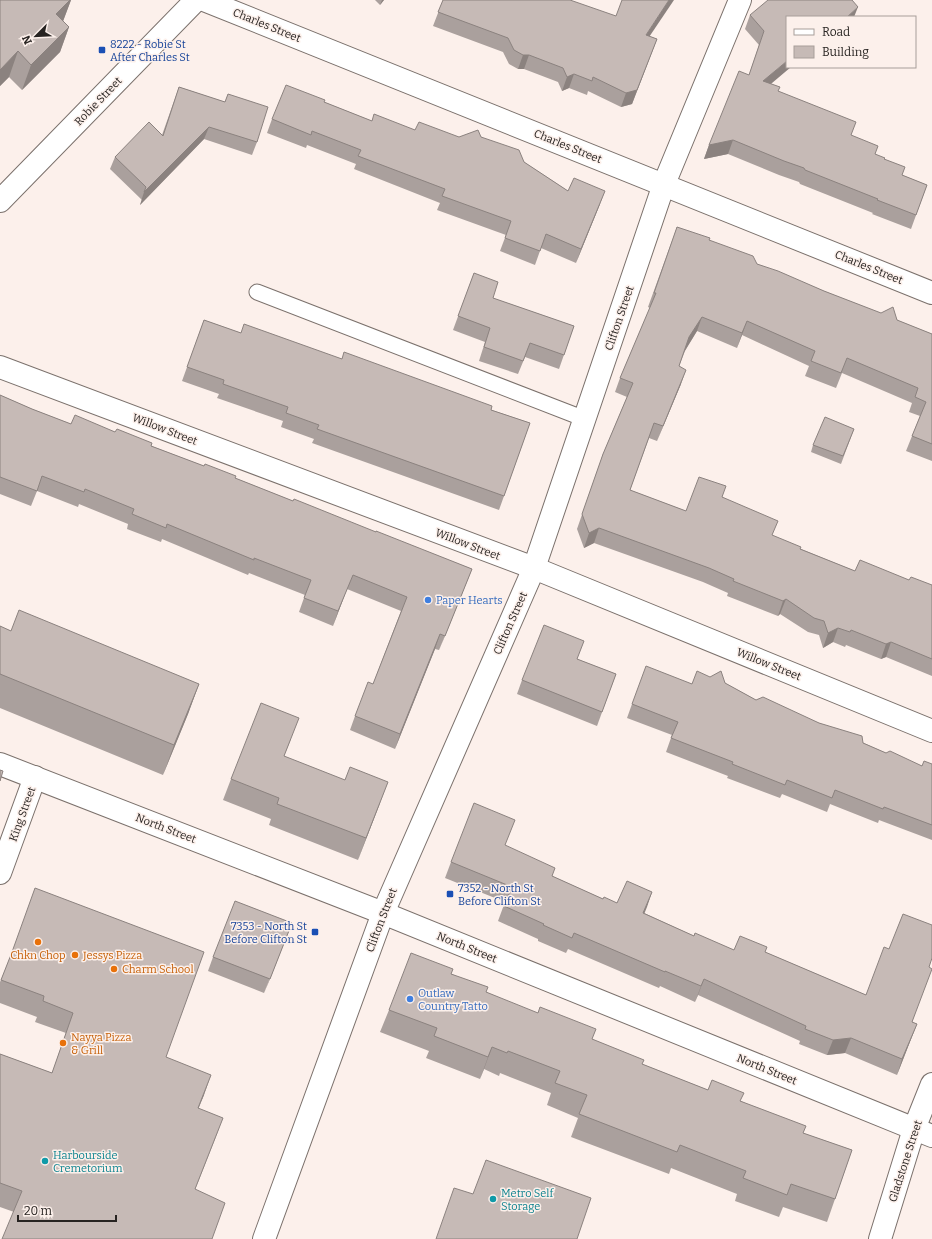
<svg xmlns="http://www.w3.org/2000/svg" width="932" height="1239" viewBox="0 0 932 1239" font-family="Bitter,serif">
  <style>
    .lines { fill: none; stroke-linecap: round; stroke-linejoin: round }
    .lane-casing { stroke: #7b716c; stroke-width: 17 }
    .street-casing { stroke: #7b716c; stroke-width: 24 }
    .secondary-casing { stroke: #7b716c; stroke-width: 24 }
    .primary-casing { stroke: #7b716c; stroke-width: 24 }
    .lane { stroke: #fff; stroke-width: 15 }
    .street { stroke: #fff; stroke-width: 22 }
    .secondary { stroke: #fff; stroke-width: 22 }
    .primary { stroke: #fff; stroke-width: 22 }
    .wall { fill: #aaa09d }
    .shaded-wall { fill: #8b827f }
    .building { fill: #c6bab6; stroke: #8b827f }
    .transit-dot { fill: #1a4fb4; stroke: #fcf0eb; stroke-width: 1.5 }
    .shop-dot { fill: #3f7fe0; stroke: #fcf0eb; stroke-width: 1.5 }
    .food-dot { fill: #e8710a; stroke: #fcf0eb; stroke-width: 1.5 }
    .culture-dot { fill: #0f9aa8; stroke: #fcf0eb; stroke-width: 1.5 }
    .labels { text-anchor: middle; stroke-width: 3; stroke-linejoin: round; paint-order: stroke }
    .street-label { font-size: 11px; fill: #272321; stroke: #fcf0eb }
    .transit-label { font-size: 11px; fill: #164399; stroke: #fcf0eb; text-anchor: start }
    .shop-label { font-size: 11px; fill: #366cbe; stroke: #fcf0eb; text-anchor: start }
    .food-label { font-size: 11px; fill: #c56008; stroke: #fcf0eb; text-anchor: start }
    .culture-label { font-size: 11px; fill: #0d838f; stroke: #fcf0eb; text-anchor: start }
  </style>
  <rect width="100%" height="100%" fill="#fcf0eb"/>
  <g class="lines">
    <g class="lane-casing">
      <path id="lane" d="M257 292 585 419"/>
    </g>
    <g class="street-casing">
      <g id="street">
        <path d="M204 0 932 293"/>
        <path d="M0 367 534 568 932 731"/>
        <path d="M0 873 35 777"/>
        <path d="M264 1239 383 913 534 568 664 184 740 0"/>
        <path d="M880 1239 914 1129 932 1084"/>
      </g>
    </g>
    <g class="secondary-casing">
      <path id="secondary" d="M0 201 196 0"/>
    </g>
    <g class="primary-casing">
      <path id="primary" d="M0 764 383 913 932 1136"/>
    </g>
    <use href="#lane" class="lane"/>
    <use href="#street" class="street"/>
    <use href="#secondary" class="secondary"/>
    <use href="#primary" class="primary"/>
  </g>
  <g class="wall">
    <path d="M0 0H71L63 21 69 27 60 52 22 90 9 77 0 86Z"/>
    <path d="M375 0H384L380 5Z"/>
    <path d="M443 0 649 36 657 39 632 104 621 107 588 91 587 95 569 88 562 91 558 82 524 69H518L509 64 503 52 433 26Z"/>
    <path d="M750 15 787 17 771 84 778 91 851 136 875 154 884 159 902 175 927 185 911 229 872 214 873 213 800 184 799 182 779 175 728 154 704 159 709 145 749 75 759 45 745 29Z"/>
    <path d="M179 87 225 102 228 94 257 142 252 155 204 139 140 205 142 200 110 169 115 157 162 135Z"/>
    <path d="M324 102 372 121 415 130 459 137H481L524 162 568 191 600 204 576 263 541 248 535 265 500 251 506 235 437 210 440 203 354 169 356 164 307 145 306 148 267 133 272 119Z"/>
    <path d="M677 227 709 240 757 264 824 291 932 334V461L906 451 920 416 909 412 912 403 842 373 836 388 805 376 809 366 742 335 737 348 697 331 685 351 679 366 681 384 657 441 649 438 630 490 686 511 722 497 772 536 801 549 855 571 909 580 932 585V676L886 657 881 659 846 645 845 647 833 642 823 648 819 635 808 632 780 614 778 616 727 596 728 593 703 582 594 543 584 548 577 529 603 454 627 397 615 392 620 378 650 308 648 307Z"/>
    <path d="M474 273 493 298 574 326 559 369 525 357 518 374 479 361 485 342 453 330Z"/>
    <path d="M204 320 241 333 342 359 530 423 499 510 312 443 314 439 281 427 283 421 217 398 219 394 182 381Z"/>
    <path d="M0 395 32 409 71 424 115 432 235 478 293 501 472 569 439 650 435 649 395 749 350 730 355 716 373 684 401 611 347 589 333 626 299 612 305 595 249 573 248 575 162 539 161 542 127 529 128 524 79 504 78 507 37 491 31 506 0 494Z"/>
    <path d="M854 429 841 464 811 452 813 445Z"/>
    <path d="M0 626 11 631 199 684 188 714 163 775 0 708Z"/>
    <path d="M577 659 616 674 597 726 517 694 522 680Z"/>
    <path d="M725 683 756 700 819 723 886 753 922 766 932 764V840L879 820 878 823 830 804 827 812 782 794 780 798 727 778 728 776 666 752 672 735 627 718 632 704 692 684Z"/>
    <path d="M291 739 284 756 380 803 358 860 269 825 271 819 223 800 231 779Z"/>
    <path d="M505 846 552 876 603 899 617 903 652 892 644 913 694 936 734 950 765 952 866 995 929 967 912 1022 917 1024 897 1075 845 1053 827 1055 799 1044 800 1041 698 995 695 1002 660 986 659 988 568 949 566 953 538 941V939L498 921 505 902 445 878 451 862Z"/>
    <path d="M286 937 264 993 208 971 213 957Z"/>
    <path d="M11 956 166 1057 204 1095 198 1108 215 1139 14 1212 0 1207V1054L52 1073 66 1033 35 1022 37 1017 0 1003V982Z"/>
    <path d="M452 974 486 992 592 1039 642 1064 708 1090 741 1101 803 1133 852 1150 827 1222 783 1207 779 1217 735 1201 737 1194 671 1168 669 1174 571 1137 578 1118 547 1105 551 1093 500 1073 499 1076 484 1069 480 1079 426 1058 429 1051 380 1032 389 1010Z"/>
  </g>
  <g class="shaded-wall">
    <path d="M70 0H71L62 24 56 14Z"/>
    <path d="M382 0H384L380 5Z"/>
    <path d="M669 0H674L641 49 646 35Z"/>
    <path d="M858 7 854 17H847Z"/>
    <path d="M69 27 60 52 22 90 31 65Z"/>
    <path d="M657 39 632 104 621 107 626 93Z"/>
    <path d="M18 51 9 77 0 86V70Z"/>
    <path d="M523 55H529L524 69H518Z"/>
    <path d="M787 61V67H791L758 95 763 81Z"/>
    <path d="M574 74 569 88 562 91 567 77Z"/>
    <path d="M209 127 204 139 140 205 144 192Z"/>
    <path d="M733 140 728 154 704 159 709 145Z"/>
    <path d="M605 191 600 204 576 263 581 249Z"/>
    <path d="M702 317 697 331 684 352 689 337Z"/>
    <path d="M747 321 742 335 737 348 742 333Z"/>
    <path d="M686 370 681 384 657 441 663 426Z"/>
    <path d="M599 528 594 543 584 548 589 533Z"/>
    <path d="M472 569 466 583 439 650 445 636Z"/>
    <path d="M353 575 347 589 333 626 338 611Z"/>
    <path d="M786 599 780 614 778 616 783 601Z"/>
    <path d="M838 628 833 642 823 648 828 633Z"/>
    <path d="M440 634 435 649 395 749 400 734Z"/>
    <path d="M891 642 886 657 881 659 886 644Z"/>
    <path d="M199 684 188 714 163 775 174 745Z"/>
    <path d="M388 782 380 803 358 860 366 838Z"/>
    <path d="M652 892 647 907 638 929 643 913Z"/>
    <path d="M292 923 286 937 264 993 270 979Z"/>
    <path d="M704 979 698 995 695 1002 701 986Z"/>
    <path d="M917 1024 911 1039 897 1075 902 1059Z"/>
    <path d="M851 1038 845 1053 827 1055 833 1040Z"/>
    <path d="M492 1047 484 1069 480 1079 488 1057Z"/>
    <path d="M211 1075 204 1095 190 1129 198 1108Z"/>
    <path d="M223 1118 215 1139 187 1210 195 1189Z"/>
  </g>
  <g class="building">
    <path d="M0 0H70L56 14 69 27 31 65 18 51 0 70Z"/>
    <path d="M443 0H570L616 16 622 0H669L646 35 657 39 637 90 626 93 593 77 592 81 574 74 567 77 563 68 529 55H523L514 50 508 38 438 12Z"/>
    <path d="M768 0H852L858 7 847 17H787V61L763 81 780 87 778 91 856 122 851 135 878 146 875 154 885 158 884 159 905 167 902 175 927 185 916 215 877 200 878 199 805 170 804 168 784 161 733 140 709 145 739 71 749 75 764 31 750 15Z"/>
    <path d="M286 85 325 100 324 102 372 121 374 114 415 130 419 122 459 137 478 130 481 137 519 150 524 162 568 191 574 178 605 191 581 249 546 234 540 251 505 238 511 221 442 196 445 189 358 156 361 150 312 131 311 135 272 119Z"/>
    <path d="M179 87 225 102 228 94 268 107 257 142 209 127 144 192 146 187 115 157 149 122 163 136Z"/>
    <path d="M677 227 710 238 709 240 753 256 757 264 778 271 824 291 881 313 893 307 897 320 932 334V444L912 436 926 402 915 397 918 388 847 358 841 373 811 361 815 351 747 321 742 333 702 317 689 337 679 366 686 370 663 426 654 423 630 490 686 511 699 477 726 486 722 497 778 521 772 535 801 547 800 549 855 571 860 560 909 580 911 577 932 585V659L891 642 886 644 851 630 850 632 838 628 828 633 824 621 814 618 786 599 783 601 733 581 734 579 709 568 599 528 589 533 582 514 603 454 633 383 620 378 656 293H654Z"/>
    <path d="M474 273 498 282 493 298 574 326 564 355 530 343 523 361 484 347 490 328 458 316Z"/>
    <path d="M204 320 241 333 244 324 342 359 344 352 492 406 491 410 530 423 504 496 317 429 319 425 286 413 288 407 223 384 224 380 187 367Z"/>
    <path d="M0 395 32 409 71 424 75 415 115 432 117 429 152 443 151 446 204 466 205 464 236 476 235 478 293 501 294 499 376 532V531L472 569 445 636 440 634 400 734 355 716 368 682 373 684 407 597 353 575 338 611 304 598 311 580 254 558V560L167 524 166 528 132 514 134 509 85 489 84 492 42 476 37 491 0 477Z"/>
    <path d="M825 417 854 429 843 456 813 445Z"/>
    <path d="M19 610 199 684 174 745 0 674V626L11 631Z"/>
    <path d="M544 625 584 641 577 659 616 674 602 712 522 680Z"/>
    <path d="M646 666 692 684 697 671 710 677 721 671 725 683 756 700 763 697 819 723 862 736 863 743 886 753 890 751 922 766 924 761 932 764V825L884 807 883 809 835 790 832 798 787 780 785 785 732 764 733 762 671 738 678 722 632 704Z"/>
    <path d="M261 703 299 718 284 756 345 780 350 767 388 782 366 838 277 804 279 798 231 779Z"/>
    <path d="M0 770 3 771 0 781Z"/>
    <path d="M474 803 515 820 505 845 555 868 552 876 603 899 604 897 617 903 627 881 652 892 643 913 694 936 695 933 734 950 740 936 767 947 765 952 866 995 884 947 889 949 903 914 932 925V958L929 967 932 969 912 1022 917 1024 902 1059 851 1038 833 1040 805 1029 806 1026 704 979 701 986 665 971V972L574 933 572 938 543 925 544 924 504 906 512 887 451 862Z"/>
    <path d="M35 888 204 952 166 1057 211 1075 198 1108 223 1118 195 1189 225 1203 212 1239H2L22 1191 0 1183V1054L52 1073 73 1013 43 1001 44 996 1 980 12 952Z"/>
    <path d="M235 901 292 923 270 979 213 957Z"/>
    <path d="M411 953 453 969 451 974 488 987 486 992 538 1013 540 1007 596 1029 592 1039 644 1060 642 1064 708 1090 712 1080 744 1093 740 1101 806 1126 803 1133 852 1150 835 1199 791 1184 787 1195 743 1178 746 1171 680 1145 677 1152 579 1114 587 1095 555 1083 560 1071 508 1051 507 1053 492 1047 488 1057 434 1036 437 1028 389 1010Z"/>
    <path d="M486 1160 591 1198 577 1239H436L454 1188 473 1194Z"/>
  </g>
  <g class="transit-dot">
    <rect x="98" y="46" width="8" height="8" rx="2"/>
    <rect x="446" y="890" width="8" height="8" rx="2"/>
    <rect x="311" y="928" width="8" height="8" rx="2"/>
  </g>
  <g class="shop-dot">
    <circle cx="428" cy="600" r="4"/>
    <circle cx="410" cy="999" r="4"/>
  </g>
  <g class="food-dot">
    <circle cx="38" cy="942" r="4"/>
    <circle cx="75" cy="955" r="4"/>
    <circle cx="114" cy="969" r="4"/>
    <circle cx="63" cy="1043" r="4"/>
  </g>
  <g class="culture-dot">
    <circle cx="45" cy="1161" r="4"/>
    <circle cx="493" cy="1199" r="4"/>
  </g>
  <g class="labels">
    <g class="street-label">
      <text transform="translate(267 25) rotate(22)" y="4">Charles Street</text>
      <text transform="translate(98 101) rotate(-46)" y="4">Robie Street</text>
      <text transform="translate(568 146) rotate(22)" y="4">Charles Street</text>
      <text transform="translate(869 267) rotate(22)" y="4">Charles Street</text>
      <text transform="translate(619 318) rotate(-71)" y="4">Clifton Street</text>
      <text transform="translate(165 429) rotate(21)" y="4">Willow Street</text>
      <text transform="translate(468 544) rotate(21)" y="4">Willow Street</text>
      <text transform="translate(510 623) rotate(-66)" y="4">Clifton Street</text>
      <text transform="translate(769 664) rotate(22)" y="4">Willow Street</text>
      <text transform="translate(22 814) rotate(-70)" y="4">King Street</text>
      <text transform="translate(166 828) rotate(21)" y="4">North Street</text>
      <text transform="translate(381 920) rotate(-69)" y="4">Clifton Street</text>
      <text transform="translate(467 947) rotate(22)" y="4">North Street</text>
      <text transform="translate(767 1069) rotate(22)" y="4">North Street</text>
      <text transform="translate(905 1161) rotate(-72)" y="4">Gladstone Street</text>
    </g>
    <g class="transit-label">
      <text x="110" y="48">8222 - Robie St<tspan x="110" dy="13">After Charles St</tspan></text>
      <text x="458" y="892">7352 - North St<tspan x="458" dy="13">Before Clifton St</tspan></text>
      <text x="307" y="930" text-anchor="end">7353 - North St<tspan x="307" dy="13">Before Clifton St</tspan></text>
    </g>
    <g class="shop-label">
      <text x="436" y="604">Paper Hearts</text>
      <text x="418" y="997">Outlaw<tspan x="418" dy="13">Country Tatto</tspan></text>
    </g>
    <g class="food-label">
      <text x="38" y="959" text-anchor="middle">Chkn Chop</text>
      <text x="83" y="959">Jessys Pizza</text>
      <text x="122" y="973">Charm School</text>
      <text x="71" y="1041">Nayya Pizza<tspan x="71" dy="13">&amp; Grill</tspan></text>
    </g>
    <g class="culture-label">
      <text x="53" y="1159">Harbourside<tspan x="53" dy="13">Cremetorium</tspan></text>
      <text x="501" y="1197">Metro Self<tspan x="501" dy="13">Storage</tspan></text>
    </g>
  </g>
  <rect x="786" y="16" width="130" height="52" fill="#fcf0eb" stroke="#a79e9a"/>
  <rect x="794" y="29" width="20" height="6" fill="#ffffff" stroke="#a79e9a"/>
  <text x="822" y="36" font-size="12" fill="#272321">Road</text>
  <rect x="794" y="46" width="20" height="12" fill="#c6bab6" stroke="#a79e9a"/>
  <text x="822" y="56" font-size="12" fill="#272321">Building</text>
  <g transform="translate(36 36) rotate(246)" stroke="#fcf0eb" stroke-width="3" paint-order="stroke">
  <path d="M0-3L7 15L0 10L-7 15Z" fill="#272321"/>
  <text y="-6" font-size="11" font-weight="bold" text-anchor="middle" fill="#272321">N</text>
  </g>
  <path d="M18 1215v6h98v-6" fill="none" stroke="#272321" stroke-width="2"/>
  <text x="24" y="1215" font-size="12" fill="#272321" stroke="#fcf0eb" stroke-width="3" paint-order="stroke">20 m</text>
</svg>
